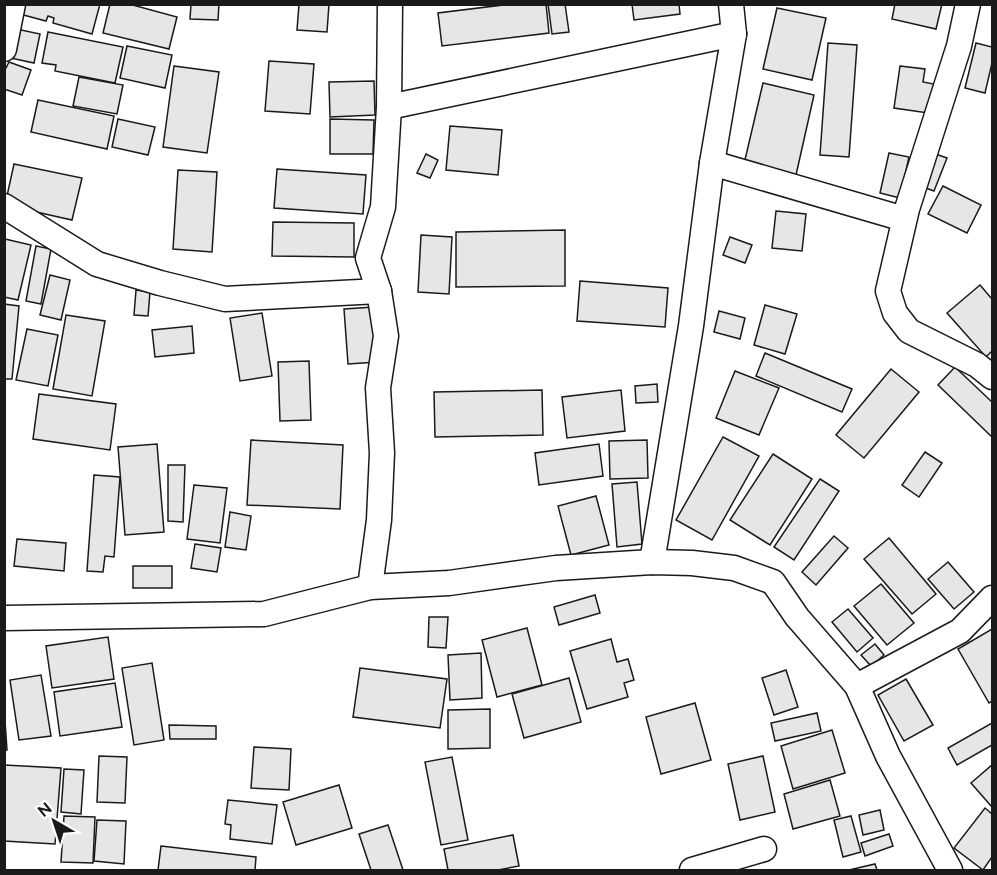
<svg xmlns="http://www.w3.org/2000/svg" width="997" height="875" viewBox="0 0 997 875" font-family="Raleway,sans-serif">
  <style>
    .building { fill: #e6e6e6; stroke: #1a1a1a; stroke-width: 1.5 }
    .lines { fill: none; stroke-linecap: round; stroke-linejoin: round }
    .minor-casing { stroke: #1a1a1a; stroke-width: 27 }
    .minor { stroke: #fff; stroke-width: 24 }
  </style>
  <rect width="100%" height="100%" fill="#fff"/>
  <g class="building">
    <path d="M19 4H100L92 34 53 23 54 18 48 16 46 21 16 13Z"/>
    <path d="M110 4H129L177 17 169 49 103 33Z"/>
    <path d="M191 4H219L218 20 190 19Z"/>
    <path d="M299 4H329L327 32 297 30Z"/>
    <path d="M511 4H546L549 33 442 46 438 13Z"/>
    <path d="M548 4H565L569 32 552 34Z"/>
    <path d="M632 4H679L680 14 634 20Z"/>
    <path d="M895 4H942L936 29 892 19Z"/>
    <path d="M777 8 826 18 812 80 763 69Z"/>
    <path d="M12 28 40 34 34 63 6 57Z"/>
    <path d="M48 32 123 47 115 83 55 71 56 65 42 63Z"/>
    <path d="M828 43 857 45 849 157 820 155Z"/>
    <path d="M976 43 992 47V63L985 93 965 88Z"/>
    <path d="M127 46 172 55 165 88 120 78Z"/>
    <path d="M269 61 314 64 310 114 265 111Z"/>
    <path d="M9 62 31 70 22 95 4 89V72Z"/>
    <path d="M174 66 219 72 207 153 163 147Z"/>
    <path d="M900 66 925 69 923 82 939 85 935 114 894 108Z"/>
    <path d="M79 77 123 85 117 114 73 106Z"/>
    <path d="M374 81 375 115 330 117 329 82Z"/>
    <path d="M763 83 814 95 796 175 744 164Z"/>
    <path d="M38 100 114 116 107 149 31 132Z"/>
    <path d="M118 119 155 127 148 155 112 147Z"/>
    <path d="M330 119 374 120 373 154H330Z"/>
    <path d="M450 126 502 130 498 175 446 170Z"/>
    <path d="M927 151 947 158 934 191 915 184Z"/>
    <path d="M889 153 909 157 900 198 880 193Z"/>
    <path d="M426 154 438 160 430 178 417 173Z"/>
    <path d="M14 164 82 178 72 220 5 205Z"/>
    <path d="M277 169 366 175 363 214 274 208Z"/>
    <path d="M178 170 217 172 212 252 173 249Z"/>
    <path d="M943 186 981 205 967 233 928 214Z"/>
    <path d="M776 211 806 214 802 251 772 248Z"/>
    <path d="M273 222 354 223V257L272 256Z"/>
    <path d="M565 230V286L456 287V232Z"/>
    <path d="M421 235 452 237 449 294 418 292Z"/>
    <path d="M730 237 752 245 745 263 723 255Z"/>
    <path d="M5 239 31 245 18 300 4 297Z"/>
    <path d="M36 246 51 249 41 304 26 301Z"/>
    <path d="M50 275 70 280 61 320 40 315Z"/>
    <path d="M580 281 668 288 665 327 577 321Z"/>
    <path d="M980 285 992 299V351L986 357 947 313Z"/>
    <path d="M136 290 150 292 148 316 134 315Z"/>
    <path d="M4 304 19 306 12 379H4Z"/>
    <path d="M765 305 797 314 785 354 754 345Z"/>
    <path d="M374 307 378 362 348 364 344 309Z"/>
    <path d="M719 311 745 318 740 339 714 332Z"/>
    <path d="M262 313 272 376 240 381 230 318Z"/>
    <path d="M66 315 105 321 92 396 53 389Z"/>
    <path d="M192 326 194 353 155 357 152 330Z"/>
    <path d="M27 329 58 335 48 386 16 380Z"/>
    <path d="M765 353 852 389 842 412 756 376Z"/>
    <path d="M309 361 311 420 280 421 278 362Z"/>
    <path d="M955 367 992 402V437L938 385Z"/>
    <path d="M891 369 919 392 864 458 836 435Z"/>
    <path d="M735 371 779 388 759 435 716 418Z"/>
    <path d="M657 384 658 402 636 403 635 386Z"/>
    <path d="M542 390 543 435 435 437 434 392Z"/>
    <path d="M621 390 625 431 567 438 562 397Z"/>
    <path d="M39 394 116 404 110 450 33 439Z"/>
    <path d="M723 437 759 456 712 540 676 520Z"/>
    <path d="M251 440 343 445 340 509 247 505Z"/>
    <path d="M647 440 648 478 610 479 609 441Z"/>
    <path d="M157 444 164 532 125 535 118 447Z"/>
    <path d="M599 444 603 476 539 485 535 453Z"/>
    <path d="M925 452 942 463 919 497 902 485Z"/>
    <path d="M773 454 812 479 770 545 730 520Z"/>
    <path d="M168 465H185L183 522 168 521Z"/>
    <path d="M94 475 120 477 114 557 105 556 103 572 87 571Z"/>
    <path d="M820 479 839 491 794 560 774 547Z"/>
    <path d="M637 482 642 544 617 547 612 484Z"/>
    <path d="M194 485 227 488 220 543 187 539Z"/>
    <path d="M596 496 609 545 571 555 558 506Z"/>
    <path d="M230 512 251 516 246 550 225 547Z"/>
    <path d="M834 536 848 548 816 585 802 572Z"/>
    <path d="M889 538 936 594 912 614 864 559Z"/>
    <path d="M17 539 66 543 64 571 14 566Z"/>
    <path d="M195 544 221 548 217 572 191 568Z"/>
    <path d="M948 562 974 592 954 609 928 579Z"/>
    <rect x="133" y="566" width="39" height="22"/>
    <path d="M881 584 914 623 887 645 854 606Z"/>
    <path d="M595 595 600 613 559 625 554 607Z"/>
    <path d="M848 609 873 638 857 652 832 622Z"/>
    <path d="M429 617H448L446 648 428 647Z"/>
    <path d="M527 628 542 685 497 697 482 640Z"/>
    <path d="M992 629V701L989 703 958 649Z"/>
    <path d="M108 637 114 679 52 688 46 646Z"/>
    <path d="M611 639 617 662 628 659 634 680 624 683 628 697 587 709 570 651Z"/>
    <path d="M875 644 884 655 871 666 861 655Z"/>
    <path d="M481 653 482 698 450 700 448 655Z"/>
    <path d="M152 663 164 740 134 745 122 668Z"/>
    <path d="M360 668 447 679 440 728 353 717Z"/>
    <path d="M786 670 798 707 774 715 762 678Z"/>
    <path d="M41 675 51 736 19 740 10 680Z"/>
    <path d="M569 678 581 722 524 738 512 694Z"/>
    <path d="M906 679 933 725 904 741 878 695Z"/>
    <path d="M115 683 122 727 60 736 54 692Z"/>
    <path d="M695 703 711 760 661 774 646 717Z"/>
    <path d="M4 706 7 750H4Z"/>
    <path d="M490 709V748L448 749V710Z"/>
    <path d="M817 713 821 731 775 741 771 723Z"/>
    <path d="M992 723V745L957 765 948 748Z"/>
    <path d="M169 725 216 726V739H170Z"/>
    <path d="M832 730 845 773 793 789 781 746Z"/>
    <path d="M254 747 291 749 289 790 251 788Z"/>
    <path d="M99 756 127 757 125 803 97 802Z"/>
    <path d="M763 756 775 812 740 820 728 764Z"/>
    <path d="M452 757 468 840 441 845 425 762Z"/>
    <path d="M4 765 61 768 55 844 4 841Z"/>
    <path d="M992 765V807L971 783Z"/>
    <path d="M64 769 84 770 81 814 61 812Z"/>
    <path d="M830 780 840 816 793 829 784 794Z"/>
    <path d="M339 785 352 828 296 845 283 802Z"/>
    <path d="M228 800 277 805 272 844 230 839 231 825 225 824Z"/>
    <path d="M985 808 992 814V857L983 870 954 848Z"/>
    <path d="M880 810 884 830 863 835 859 815Z"/>
    <path d="M64 816 95 817 93 863 61 862Z"/>
    <path d="M851 816 861 852 843 857 834 820Z"/>
    <path d="M97 820 126 821 124 864 94 861Z"/>
    <path d="M388 825 403 870H371L359 834Z"/>
    <path d="M889 834 893 846 865 856 861 843Z"/>
    <path d="M513 835 519 866 498 870H448L444 849Z"/>
    <path d="M161 846 256 857 255 870H158Z"/>
    <path d="M875 864 877 870H849Z"/>
  </g>
  <g class="lines">
    <g class="minor-casing">
      <g id="minor">
        <path d="M968 4 959 46 907 209 888 291 895 313 909 331 977 365 992 377"/>
        <path d="M4 49 13 4"/>
        <path d="M389 107 734 34"/>
        <path d="M712 163 904 219"/>
        <path d="M4 206 97 264 160 283 225 299 379 291"/>
        <path d="M652 562 691 326 712 163 734 34 731 4"/>
        <path d="M370 587 379 520 382 453 378 388 386 336 379 291 368 258 383 207 389 107 390 4"/>
        <path d="M4 618 264 614 370 587 449 583 556 568 652 562 692 563 734 568 773 582 797 617 857 686 888 756 950 870"/>
        <path d="M857 686 960 631 992 598"/>
        <path d="M692 870 764 849"/>
      </g>
    </g>
    <use href="#minor" class="minor"/>
  </g>
  <rect width="997" height="875" fill="none" stroke="#1a1a1a" stroke-width="12"/>
  <g transform="translate(54 821) rotate(321)" stroke="#ffffff" stroke-width="4.5" paint-order="stroke">
  <path d="M0-4.5L10 22L0 15L-10 22Z" fill="#1a1a1a"/>
  <text y="-9" font-size="16" font-weight="bold" text-anchor="middle" fill="#1a1a1a">N</text>
  </g>
</svg>
